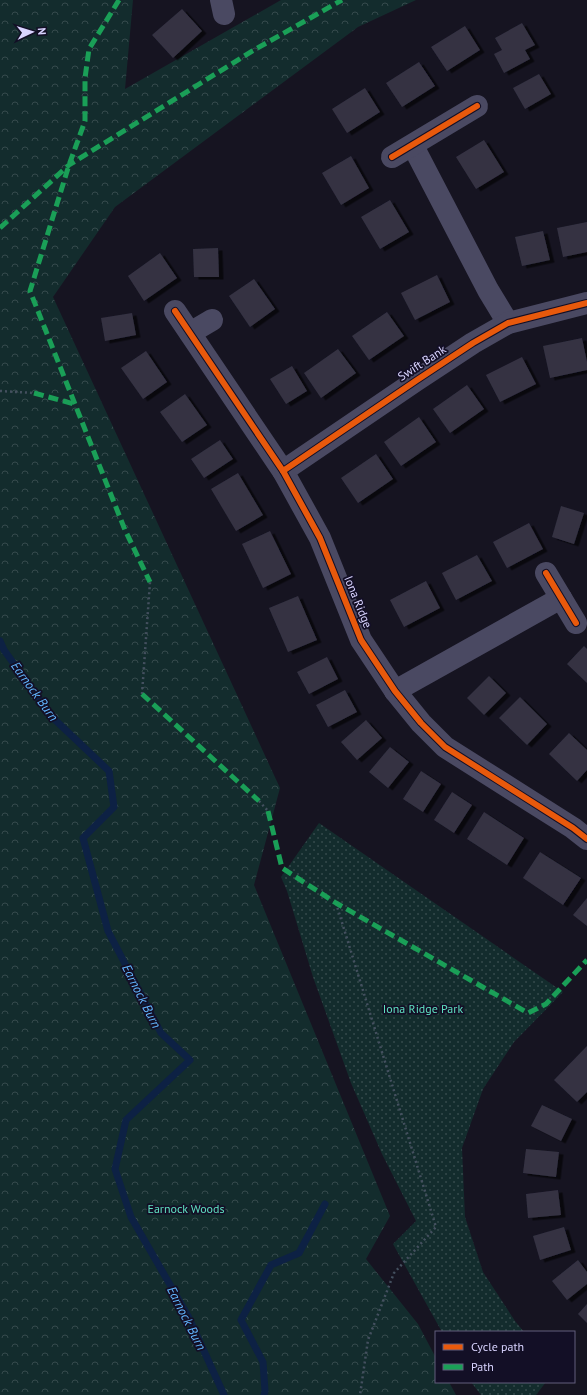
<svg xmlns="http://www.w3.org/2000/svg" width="587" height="1395" viewBox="0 0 587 1395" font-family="'PT Sans',sans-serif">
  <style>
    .forest { fill: url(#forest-crowns) }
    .park { fill: url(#park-dots) }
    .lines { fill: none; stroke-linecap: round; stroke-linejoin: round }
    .stream { stroke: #0d2144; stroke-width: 7 }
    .building { fill: #343243; filter: url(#shadow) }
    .path { stroke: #44505f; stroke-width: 2.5; stroke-dasharray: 2 3; stroke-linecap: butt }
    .minor { stroke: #4a4962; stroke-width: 22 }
    .quiet { stroke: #1a9f57; stroke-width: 5; stroke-dasharray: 10 5; stroke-linecap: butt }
    .cycleway-casing { stroke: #130f26; stroke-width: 8 }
    .cycleway { stroke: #e8590c; stroke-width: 6 }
    .labels { text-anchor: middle; stroke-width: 3.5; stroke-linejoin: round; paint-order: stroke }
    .street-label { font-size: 12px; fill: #d9d4ff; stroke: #130f26 }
    .park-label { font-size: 12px; fill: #5fe0c0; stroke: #130f26 }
    .water-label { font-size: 13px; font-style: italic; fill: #62b6ff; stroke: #130f26 }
  </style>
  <defs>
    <pattern id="forest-crowns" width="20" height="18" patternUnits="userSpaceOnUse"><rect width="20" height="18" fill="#132c2d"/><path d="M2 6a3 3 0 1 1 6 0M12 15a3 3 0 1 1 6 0" fill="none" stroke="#354a4c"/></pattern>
    <pattern id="park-dots" width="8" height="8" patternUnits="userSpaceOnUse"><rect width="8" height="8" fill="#132c2d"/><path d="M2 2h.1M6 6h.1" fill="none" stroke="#354a4c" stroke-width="1.8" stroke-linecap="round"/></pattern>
    <filter id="shadow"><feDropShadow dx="4.5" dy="2.5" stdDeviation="0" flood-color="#0009"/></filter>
  </defs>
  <rect width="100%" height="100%" fill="#161421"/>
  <path class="forest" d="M0 0H133L125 89 281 0H416L358 27 115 207 53 297 280 788 254 885 390 1216 366 1259 418 1324 436 1358V1382H449L456 1395H0Z"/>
  <g class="park">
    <path d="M319 823 563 992 514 1042 483 1089 462 1148 465 1217 483 1272 515 1321 524 1332H442L393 1244 416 1221 382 1154 351 1083 313 977 287 891 281 877Z"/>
    <path d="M471 1382H546L536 1395H481Z"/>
  </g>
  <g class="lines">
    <g class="stream">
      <path d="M0 641 4 650 52 717 109 771 114 807 83 838 108 931 161 1033 190 1060 126 1120 115 1169 131 1217 188 1316 224 1395"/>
      <path d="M264 1395 265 1391 263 1362 241 1320 271 1265 299 1253 325 1204"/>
    </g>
  </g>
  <g class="building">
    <path d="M182 9 202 31 173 58 152 35Z"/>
    <path d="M522 23 535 45 525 50 530 59 504 73 494 54 502 50 495 38Z"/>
    <path d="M465 26 480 50 447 71 431 47Z"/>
    <path d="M419 62 435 86 402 107 386 83Z"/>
    <path d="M539 74 551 94 525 109 513 88Z"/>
    <path d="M365 88 380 112 347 133 332 109Z"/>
    <path d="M484 140 504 172 476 189 456 157Z"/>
    <path d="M351 156 369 188 341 205 322 173Z"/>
    <path d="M390 200 409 232 380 249 361 217Z"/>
    <path d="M587 222V252L563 257 557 228Z"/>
    <path d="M543 231 550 260 522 266 515 237Z"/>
    <path d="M218 248 219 277H194L193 249Z"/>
    <path d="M160 253 177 278 144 301 128 276Z"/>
    <path d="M437 275 450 302 415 320 401 293Z"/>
    <path d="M254 279 275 309 250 327 229 296Z"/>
    <path d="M387 312 404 336 369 360 352 336Z"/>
    <path d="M132 313 136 335 105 341 101 318Z"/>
    <path d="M582 338 587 362V370L550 378 543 346Z"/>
    <path d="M338 349 356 373 321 398 304 373Z"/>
    <path d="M146 351 167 382 143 399 121 368Z"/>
    <path d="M522 357 536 384 500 402 486 375Z"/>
    <path d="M292 366 307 391 286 404 270 379Z"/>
    <path d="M467 385 484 409 450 433 433 409Z"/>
    <path d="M185 394 207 425 182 442 160 412Z"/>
    <path d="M419 417 436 442 401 466 384 442Z"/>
    <path d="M220 440 233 459 204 478 191 459Z"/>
    <path d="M376 454 393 479 358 503 341 478Z"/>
    <path d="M238 473 263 515 236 531 211 489Z"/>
    <path d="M561 506 584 513 574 544 552 537Z"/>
    <path d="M529 523 543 549 507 568 493 542Z"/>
    <path d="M270 531 291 574 263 588 242 544Z"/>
    <path d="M477 555 492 581 456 600 442 573Z"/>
    <path d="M426 581 440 608 404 627 390 600Z"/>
    <path d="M298 596 317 640 288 652 269 608Z"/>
    <path d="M584 646 587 649V683L567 664Z"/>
    <path d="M327 657 338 679 309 694 297 672Z"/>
    <path d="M489 676 506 693 484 715 467 698Z"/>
    <path d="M345 690 357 712 328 727 316 705Z"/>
    <path d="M520 697 547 724 527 745 499 718Z"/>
    <path d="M366 720 382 738 357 760 341 742Z"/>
    <path d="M569 733 587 750V770L577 781 549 754Z"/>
    <path d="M390 747 409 762 388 788 369 772Z"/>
    <path d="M421 771 441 784 423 812 403 799Z"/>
    <path d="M452 792 472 805 454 833 434 820Z"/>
    <path d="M484 812 524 838 507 865 467 839Z"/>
    <path d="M540 852 581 878 563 905 523 878Z"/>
    <path d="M587 898V926L573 915Z"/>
    <path d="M587 1046V1092L577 1102 554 1080Z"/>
    <path d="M542 1105 572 1119 561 1141 531 1126Z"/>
    <path d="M526 1149 559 1152 556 1177 523 1173Z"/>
    <path d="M558 1190 561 1215 528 1218 526 1194Z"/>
    <path d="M564 1227 571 1250 540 1260 533 1236Z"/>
    <path d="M578 1260 587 1272V1284L567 1300 552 1281Z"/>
    <path d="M587 1304V1323L578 1314Z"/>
  </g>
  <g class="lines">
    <g class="path">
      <path d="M0 391 34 393"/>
      <path d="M142 694 150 582"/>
      <path d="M259 801 268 811"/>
      <path d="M336 903 436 1227 394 1273 368 1340 360 1395"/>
    </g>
    <g class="minor">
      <path d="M221 0 224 14"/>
      <path d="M413 146 488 290 508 323"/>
      <path d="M392 157 477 106"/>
      <path d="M175 311 283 471 320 538 361 640 395 691 421 723 445 747 573 828 587 839"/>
      <path d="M190 333 212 320"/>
      <path d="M283 471 417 380 473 343 508 323 587 303"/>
      <path d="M546 573 576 623"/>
      <path d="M395 691 561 598"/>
    </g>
    <g class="quiet">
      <path d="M119 0 89 49 85 78V121L69 165 30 291 125 530 150 582"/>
      <path d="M0 228 69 165 254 50 342 0"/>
      <path d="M34 393 74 404"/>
      <path d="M142 694 259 801"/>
      <path d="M268 811 282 868 336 903 528 1013 546 1004 587 960"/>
    </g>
    <g class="cycleway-casing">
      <g id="cycleway">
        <path d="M392 157 477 106"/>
        <path d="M175 311 283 471 320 538 361 640 395 691 421 723 445 747 573 828 587 839"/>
        <path d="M283 471 417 380 473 343 508 323 587 303"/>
        <path d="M546 573 576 623"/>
      </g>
    </g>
    <use href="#cycleway" class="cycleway"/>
  </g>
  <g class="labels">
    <g class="street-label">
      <text transform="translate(422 363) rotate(-33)" y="4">Swift Bank</text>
      <text transform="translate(358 602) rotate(68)" y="4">Iona Ridge</text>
    </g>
    <g class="park-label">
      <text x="423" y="1013">Iona Ridge Park</text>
      <text x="186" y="1213">Earnock Woods</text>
    </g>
    <g class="water-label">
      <text transform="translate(35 691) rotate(54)" y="5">Earnock Burn</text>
      <text transform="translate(142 996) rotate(63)" y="5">Earnock Burn</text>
      <text transform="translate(187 1318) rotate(63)" y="5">Earnock Burn</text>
    </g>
  </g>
  <rect x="435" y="1331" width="140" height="52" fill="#130f26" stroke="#625e7d"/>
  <rect x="443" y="1344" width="20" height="6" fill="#e8590c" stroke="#625e7d"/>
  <text x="471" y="1351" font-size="12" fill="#d9d4ff">Cycle path</text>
  <rect x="443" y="1364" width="20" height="6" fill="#1a9f57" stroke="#625e7d"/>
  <text x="471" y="1371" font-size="12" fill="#d9d4ff">Path</text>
  <g transform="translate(32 32) rotate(86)" stroke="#130f26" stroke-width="3" paint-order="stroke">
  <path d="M0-3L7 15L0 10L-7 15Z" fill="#d9d4ff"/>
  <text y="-6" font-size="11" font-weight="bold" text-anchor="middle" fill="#d9d4ff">N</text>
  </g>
</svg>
